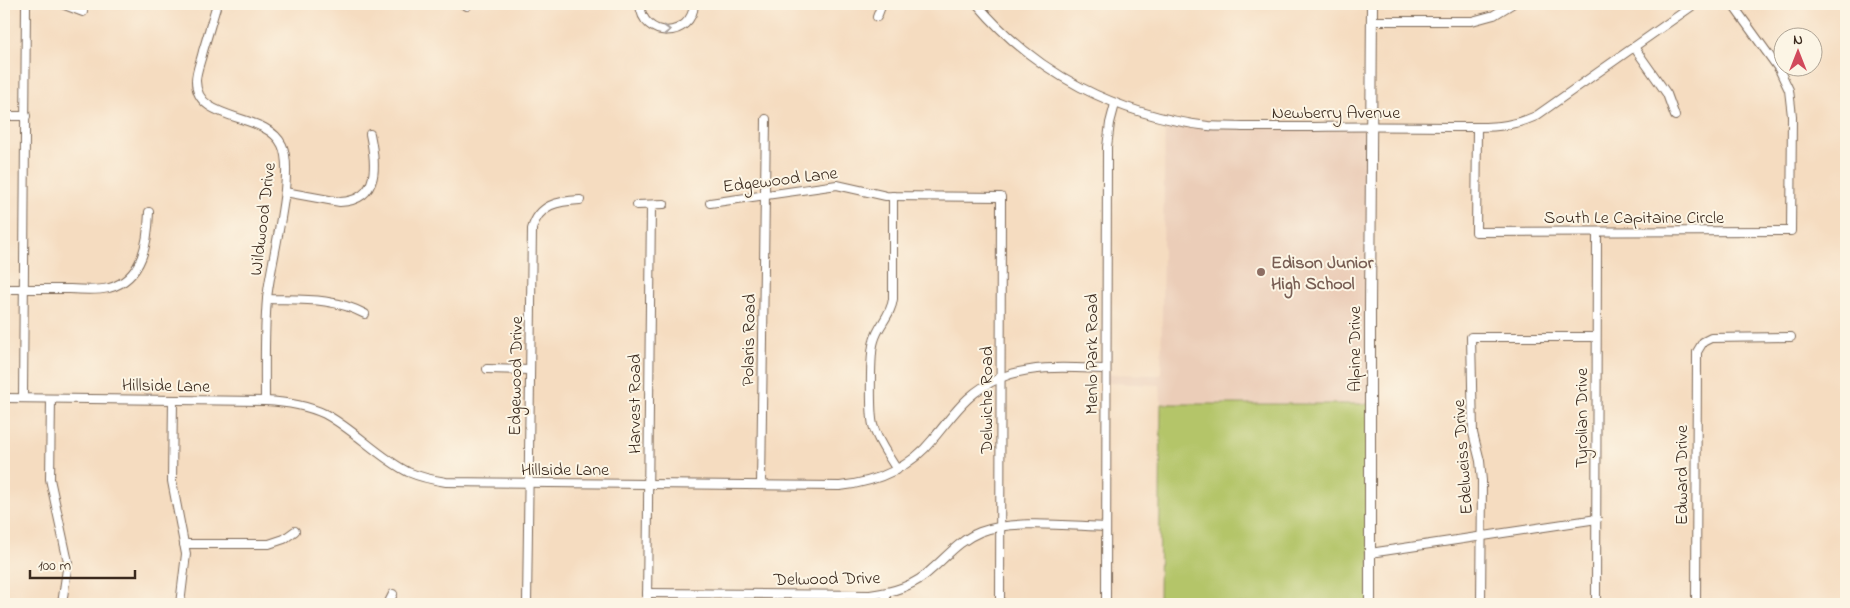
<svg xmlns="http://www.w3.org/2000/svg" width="1850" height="608" viewBox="0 0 1850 608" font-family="'Indie Flower',sans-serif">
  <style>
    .built { fill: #ebcdb8 }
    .green { fill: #b4c569; stroke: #787844 }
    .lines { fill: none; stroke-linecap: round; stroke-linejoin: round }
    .minor-casing { stroke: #7c6857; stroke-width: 10 }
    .tertiary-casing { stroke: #7c6857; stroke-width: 12 }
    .minor { stroke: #fff; stroke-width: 8 }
    .tertiary { stroke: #fff; stroke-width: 10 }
    .oneway { stroke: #a79f9a }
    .education-dot { fill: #8d6e63; stroke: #fcf5e5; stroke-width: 2 }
    .labels { text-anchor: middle; stroke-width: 4; stroke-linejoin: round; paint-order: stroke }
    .street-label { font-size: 18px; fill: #3b2a1e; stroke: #fcf5e5 }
    .education-label { font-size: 18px; font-weight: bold; fill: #785e54; stroke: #fcf5e5; text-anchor: start }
  </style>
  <rect width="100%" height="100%" fill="#fcf5e5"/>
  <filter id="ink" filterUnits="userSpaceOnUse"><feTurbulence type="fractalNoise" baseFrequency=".02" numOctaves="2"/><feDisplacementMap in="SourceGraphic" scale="10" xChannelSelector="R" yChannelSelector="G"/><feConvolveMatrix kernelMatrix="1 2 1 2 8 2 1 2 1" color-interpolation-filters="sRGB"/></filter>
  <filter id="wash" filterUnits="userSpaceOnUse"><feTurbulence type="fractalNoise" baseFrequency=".0096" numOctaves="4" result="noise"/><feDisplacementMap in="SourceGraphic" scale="20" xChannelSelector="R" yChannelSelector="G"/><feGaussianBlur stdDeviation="1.12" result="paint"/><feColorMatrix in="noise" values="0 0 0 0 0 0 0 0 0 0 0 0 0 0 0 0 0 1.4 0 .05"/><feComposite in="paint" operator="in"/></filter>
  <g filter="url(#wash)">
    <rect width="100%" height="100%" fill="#f5dcc0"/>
    <path class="built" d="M1165 119 1188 123 1371 126 1370 404H1161L1160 385 1106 383V374L1161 375Z"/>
    <path class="green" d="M1161 404H1370V604H1159Z"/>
  </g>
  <g filter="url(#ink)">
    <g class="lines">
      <g class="minor-casing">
        <g id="minor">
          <path d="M62 4 83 12"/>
          <path d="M217 4C212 20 208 35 203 51 201 61 196 71 196 81 196 124 266 111 282 145 296 174 270 263 267 299 264 333 265 367 265 401"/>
          <path d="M463 4 467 6"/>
          <path d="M640 4C642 40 692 39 694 4"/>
          <path d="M977 4C1036 74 1117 115 1208 126 1219 127 1231 126 1242 127 1266 127 1290 127 1314 127 1368 126 1423 127 1477 127 1498 127 1516 125 1536 116L1695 4"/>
          <path d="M877 17 882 4"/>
          <path d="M1372 21H1472L1494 15 1512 4"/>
          <path d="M1634 47 1667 94 1675 116"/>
          <path d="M4 116H26"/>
          <path d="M1477 127 1476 232 1791 231 1792 116 1789 90 1779 69 1732 4"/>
          <path d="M285 192 340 202C381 200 376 163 370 134"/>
          <path d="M893 196V299C891 316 878 325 874 341 870 353 870 413 873 425 877 441 889 456 897 470"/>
          <path d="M710 203 837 185 886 196 1001 197 1000 604"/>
          <path d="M637 205 664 204"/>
          <path d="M4 289C26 289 48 289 70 289 83 290 96 291 109 288 143 279 148 242 149 212"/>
          <path d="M267 299C301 300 334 297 365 314"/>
          <path d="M487 369 530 370"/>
          <path d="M4 398 265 401C286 402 306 405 325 414 355 430 378 457 408 472 420 477 433 480 446 482L840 486C876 482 910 468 933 439 955 413 967 392 1000 378 1034 364 1071 368 1106 369"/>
          <path d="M23 398 26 4"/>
          <path d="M51 399 50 479 68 562 62 604"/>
          <path d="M173 400 172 481 186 554 180 604"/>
          <path d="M761 485 766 119"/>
          <path d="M184 544H269L284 539 295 531"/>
          <path d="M1370 553 1597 519"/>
          <path d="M647 593 870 595C893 592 915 586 932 569 948 555 960 540 980 532 1012 519 1070 526 1106 527"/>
          <path d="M388 604 393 594"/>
          <path d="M527 604 532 229C539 204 558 201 580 200"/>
          <path d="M647 604 651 205"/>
          <path d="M886 604V593"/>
          <path d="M1106 604 1107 147 1110 123 1115 104"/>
          <path d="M1481 604 1482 481 1480 461 1473 433 1471 337H1596"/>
          <path d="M1596 604 1597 232"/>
          <path d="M1696 604 1697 352 1703 342 1711 338 1791 337"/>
        </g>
      </g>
      <g class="tertiary-casing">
        <path id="tertiary" d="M1370 604V311L1372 4"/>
      </g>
      <use href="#minor" class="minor"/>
      <use href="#tertiary" class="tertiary"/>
    </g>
    <defs><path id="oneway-chevron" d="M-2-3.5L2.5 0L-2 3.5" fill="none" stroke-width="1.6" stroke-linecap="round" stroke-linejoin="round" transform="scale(1.25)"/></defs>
    <use class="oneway" href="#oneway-chevron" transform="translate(667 30)"/>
  </g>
  <circle class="education-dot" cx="1261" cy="272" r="5"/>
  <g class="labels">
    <g class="street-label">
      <text x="1336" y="118">Newberry Avenue</text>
      <text transform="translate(780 179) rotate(-7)" y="6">Edgewood Lane</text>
      <text x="1634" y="223">South Le Capitaine Circle</text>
      <text transform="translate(262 219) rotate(-83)" y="6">Wildwood Drive</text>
      <text transform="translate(748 340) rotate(-89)" y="6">Polaris Road</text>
      <text transform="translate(1354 349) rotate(-90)" y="6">Alpine Drive</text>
      <text transform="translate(1091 354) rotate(-90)" y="6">Menlo Park Road</text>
      <text transform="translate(515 376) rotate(-89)" y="6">Edgewood Drive</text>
      <text transform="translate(166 385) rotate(1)" y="6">Hillside Lane</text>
      <text transform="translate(986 400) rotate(-90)" y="6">Delwiche Road</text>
      <text transform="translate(634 404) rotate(-90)" y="6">Harvest Road</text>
      <text transform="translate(1581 418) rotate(-90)" y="6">Tyrolian Drive</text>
      <text transform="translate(1462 457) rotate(-94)" y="6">Edelweiss Drive</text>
      <text x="565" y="475">Hillside Lane</text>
      <text transform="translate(1681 475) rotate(-90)" y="6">Edward Drive</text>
      <text transform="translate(827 578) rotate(-1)" y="6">Delwood Drive</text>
    </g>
    <g class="education-label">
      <text x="1271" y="268">Edison Junior<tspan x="1271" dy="21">High School</tspan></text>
    </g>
  </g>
  <rect width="1850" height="608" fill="none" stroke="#fcf5e5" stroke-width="20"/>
  <g transform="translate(1798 52)"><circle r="24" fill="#fcf5e5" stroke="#afa495"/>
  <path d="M0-4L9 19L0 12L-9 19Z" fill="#d1495b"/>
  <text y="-8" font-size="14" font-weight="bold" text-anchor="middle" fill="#3b2a1e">N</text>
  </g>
  <path d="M30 570v8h105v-8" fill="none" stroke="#3b2a1e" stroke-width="2.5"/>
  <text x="38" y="570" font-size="15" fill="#3b2a1e" stroke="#fcf5e5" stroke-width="4" paint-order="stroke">100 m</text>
</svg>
